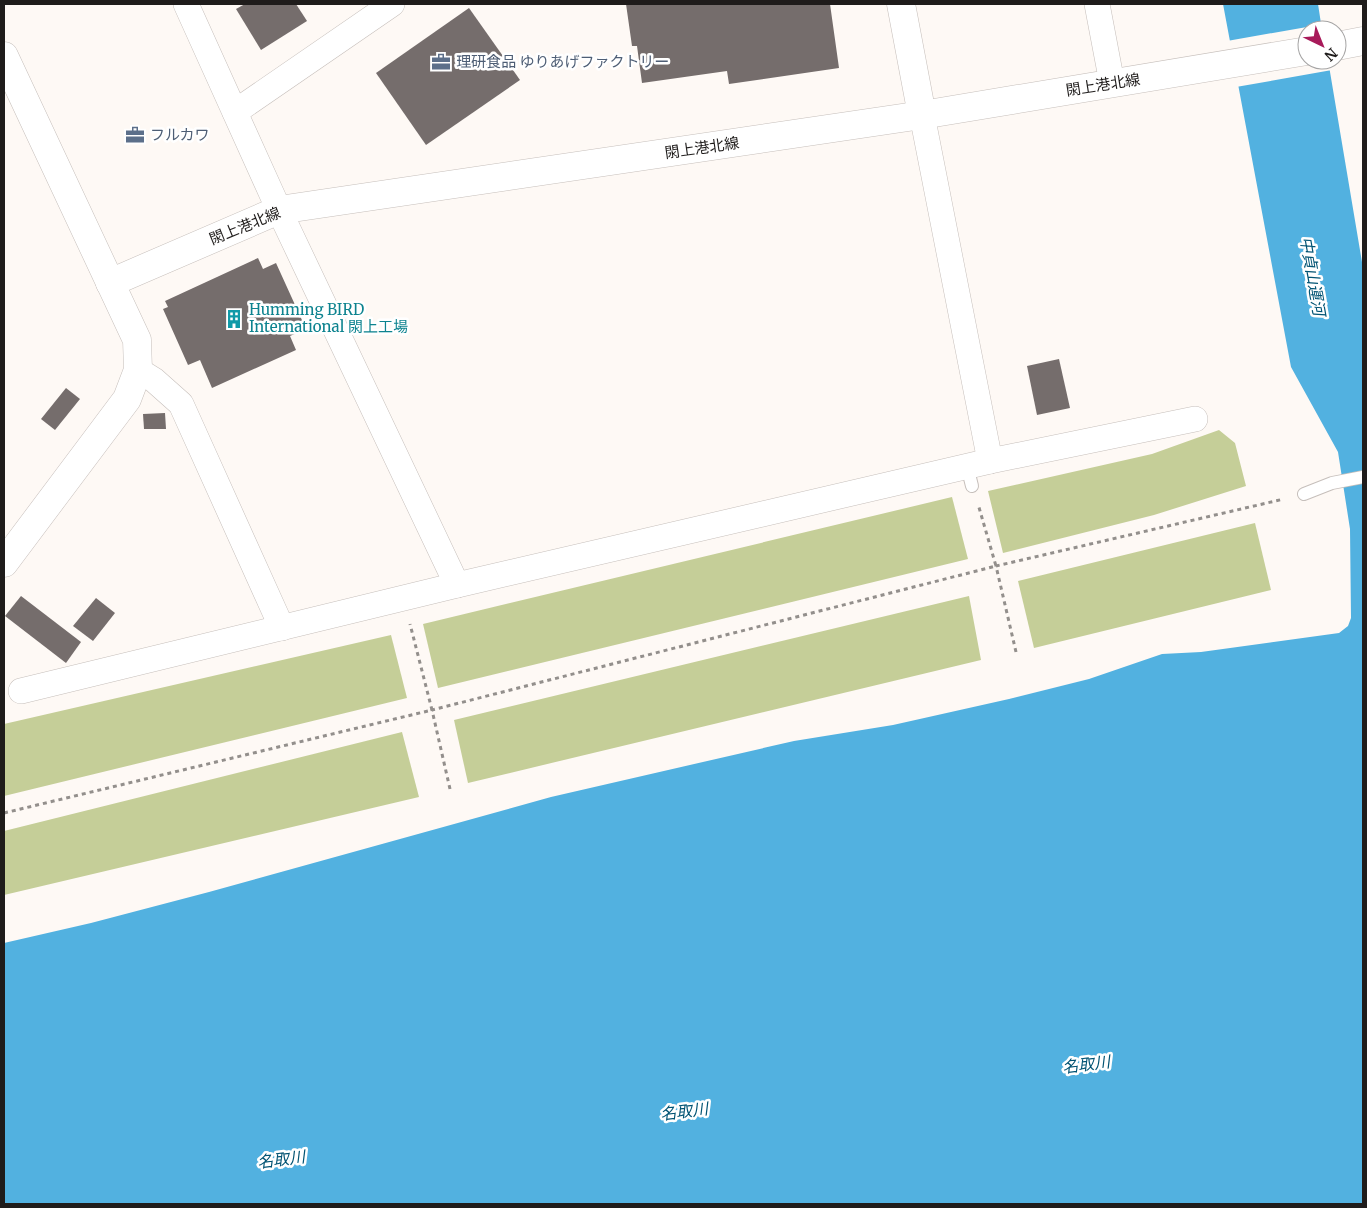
<svg xmlns="http://www.w3.org/2000/svg" width="1367" height="1208" viewBox="0 0 1367 1208" font-family="Merriweather,'Noto Sans JP',serif">
  <style>
    .green { fill: #c5ce98 }
    .water { fill: #52b1e0 }
    .pier { fill: #fef9f5 }
    .building { fill: #756d6c }
    .lines { fill: none; stroke-linecap: round; stroke-linejoin: round }
    .service-casing { stroke: #c6bfbb; stroke-width: 14 }
    .minor-casing { stroke: #c6bfbb; stroke-width: 26 }
    .tertiary-casing { stroke: #c6bfbb; stroke-width: 29 }
    .path { stroke: #938f8c; stroke-width: 3; stroke-dasharray: 4 4; stroke-linecap: butt }
    .service { stroke: #fff; stroke-width: 12 }
    .minor { stroke: #fff; stroke-width: 25 }
    .tertiary { stroke: #fff; stroke-width: 28 }
    .labels { text-anchor: middle; stroke-width: 5; stroke-linejoin: round; paint-order: stroke }
    .service-label { font-size: 15px; fill: #4e5e75; stroke: #fff; text-anchor: start }
    .street-label { font-size: 15px; fill: #1f1c1b; stroke: #fff }
    .culture-label { font-size: 15px; fill: #0d838f; stroke: #fff; text-anchor: start }
    .water-label { font-size: 16px; font-style: italic; fill: #015373; stroke: #fff }
  </style>
  <rect width="100%" height="100%" fill="#fef9f5"/>
  <g class="green">
    <path d="M1219 430 1235 443 1246 486 1154 515 1003 553 988 491 1152 454Z"/>
    <path d="M952 497 968 559 438 688 423 624Z"/>
    <path d="M1255 523 1271 590 1034 648 1018 581Z"/>
    <path d="M969 596 981 660 468 783 454 720Z"/>
    <path d="M391 635 407 698 4 796V724Z"/>
    <path d="M402 732 419 797 4 895V831Z"/>
  </g>
  <path class="water" d="M1223 4H1318L1322 30H1307V60H1328L1363 268V1204H4V943L91 923 209 892 551 797 794 741 893 725 1009 699 1089 679 1162 654 1201 652 1339 633 1348 626 1351 618 1350 529 1338 452 1291 367Z"/>
  <path class="pier" d="M1324 24 1325 30H1307V60H1330L1332 70 1236 87 1227 41Z"/>
  <g class="building">
    <path d="M245 4H296L307 21 261 50 236 9Z"/>
    <path d="M626 4H830L839 68 729 84 727 71 642 83 637 46H632Z"/>
    <path d="M469 8 520 80 426 145 376 73Z"/>
    <path d="M258 258 263 269 276 263 306 329 290 336 296 350 212 388 200 360 188 365 163 309 168 307 165 301Z"/>
    <path d="M1059 359 1070 408 1037 415 1027 366Z"/>
    <path d="M66 388 80 399 55 430 41 419Z"/>
    <path d="M165 413 166 429H144L143 414Z"/>
    <path d="M21 596 81 642 66 663 5 616Z"/>
    <path d="M96 598 115 613 93 641 73 626Z"/>
  </g>
  <g class="lines">
    <g class="service-casing">
      <g id="service">
        <path d="M967 466 972 486"/>
        <path d="M1304 494 1332 483 1363 477"/>
      </g>
    </g>
    <g class="minor-casing">
      <g id="minor">
        <path d="M186 4 279 210 457 585"/>
        <path d="M1097 4 1112 83"/>
        <path d="M235 112 392 4"/>
        <path d="M138 370 154 380 181 404 282 628"/>
        <path d="M990 461 1195 419"/>
        <path d="M21 691 457 585 990 461 922 115"/>
      </g>
    </g>
    <g class="tertiary-casing">
      <g id="tertiary">
        <path d="M901 4 922 115"/>
        <path d="M1337 46 1363 41"/>
        <path d="M4 56 137 340 138 370 127 399 4 563"/>
        <path d="M110 283 279 210 922 115 1307 51"/>
      </g>
    </g>
    <g class="path">
      <path d="M1016 652 996 566 1284 499"/>
      <path d="M450 789 432 710 996 566 978 504"/>
      <path d="M4 813 432 710 410 624"/>
    </g>
    <use href="#service" class="service"/>
    <use href="#minor" class="minor"/>
    <use href="#tertiary" class="tertiary"/>
  </g>
  <defs>
    <g id="office-bare" transform="scale(1.5)"><path d="M-6-3h4V-5.5h4V-3h4V5H-6ZM-1-4.5V-3h2v-1.5ZM-6 0V1H6V0Z" fill="#5c6f8a" stroke="#fff" stroke-width="2.5" paint-order="stroke"/></g>
    <g id="building-bare" transform="scale(1.5)"><path d="M-4-6H4V6H1V3H-1V6H-4ZM-2.5-4.3h1.7v1.8h-1.7ZM.8-4.3h1.7v1.8H.8ZM-2.5-1h1.7V.8h-1.7ZM.8-1h1.7V.8H.8Z" fill="#0f9aa8" stroke="#fff" stroke-width="2.5" paint-order="stroke"/></g>
  </defs>
  <g fill-rule="evenodd">
    <use href="#office-bare" x="441" y="62"/>
    <use href="#office-bare" x="135" y="135"/>
    <use href="#building-bare" x="234" y="319"/>
  </g>
  <g class="labels">
    <g class="service-label">
      <text x="456" y="67">理研食品 ゆりあげファクトリー</text>
      <text x="150" y="140">フルカワ</text>
    </g>
    <g class="street-label">
      <text transform="translate(1103 85) rotate(-9)" y="5">閖上港北線</text>
      <text transform="translate(702 148) rotate(-8)" y="5">閖上港北線</text>
      <text transform="translate(245 226) rotate(-22)" y="5">閖上港北線</text>
    </g>
    <g class="culture-label">
      <text x="249" y="315">Humming BIRD<tspan x="249" dy="17">International 閖上工場</tspan></text>
    </g>
    <g class="water-label">
      <text transform="translate(1313 276) rotate(80)" y="6">中貞山運河</text>
      <text transform="translate(1086 1064) rotate(-7)" y="6">名取川</text>
      <text transform="translate(684 1111) rotate(-7)" y="6">名取川</text>
      <text transform="translate(281 1159) rotate(-7)" y="6">名取川</text>
    </g>
  </g>
  <rect width="1367" height="1208" fill="none" stroke="#1f1c1b" stroke-width="10"/>
  <g transform="translate(1322 45) rotate(137)"><circle r="24" fill="#ffffff" stroke="#a5a4a4"/>
  <path d="M0-4L9 19L0 12L-9 19Z" fill="#a81a5a"/>
  <text y="-8" font-size="14" font-weight="bold" text-anchor="middle" fill="#1f1c1b">N</text>
  </g>
</svg>
